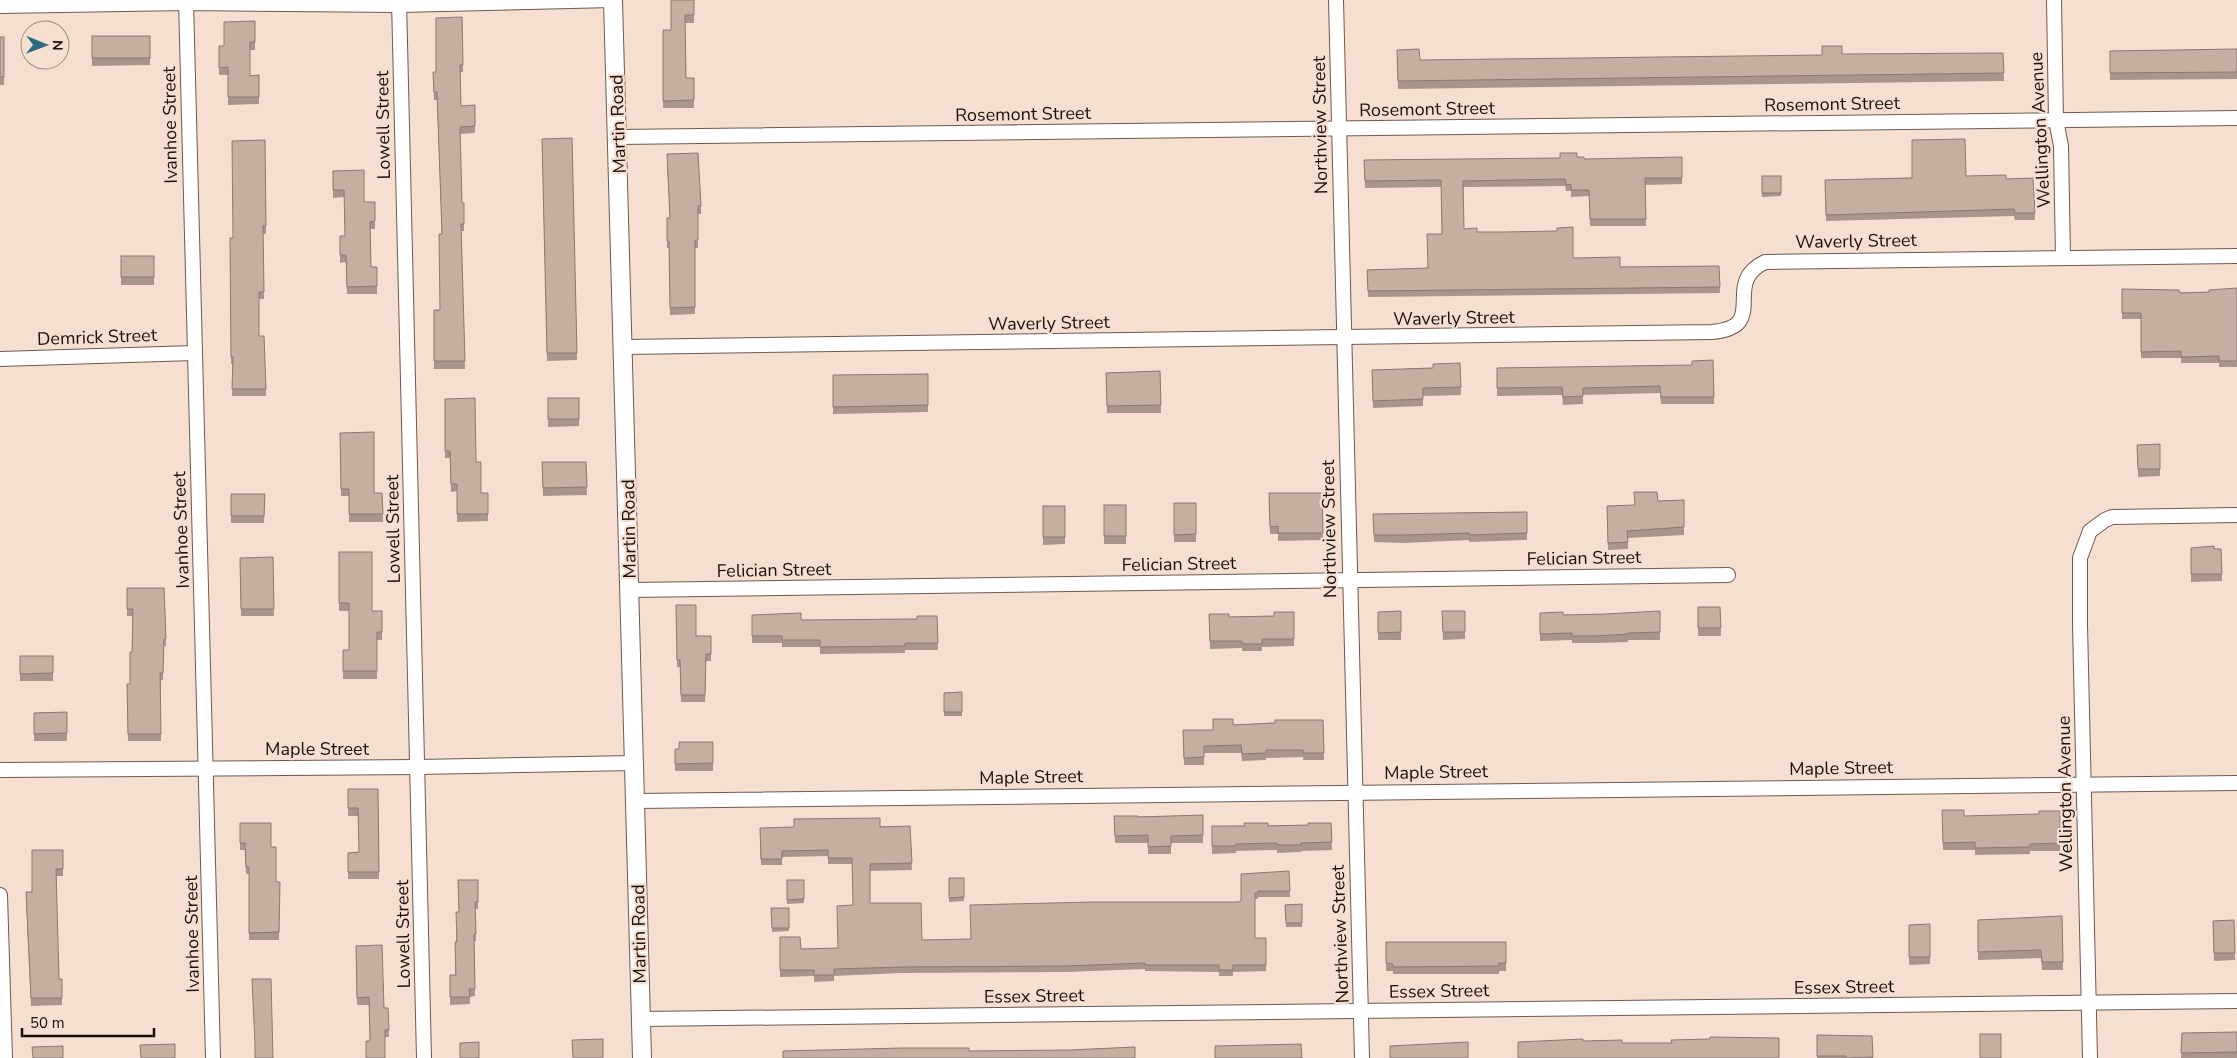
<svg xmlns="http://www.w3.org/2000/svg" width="2237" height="1058" viewBox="0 0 2237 1058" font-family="'Nunito Sans',sans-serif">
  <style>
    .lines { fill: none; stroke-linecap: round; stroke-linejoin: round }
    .minor-casing { stroke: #6e5a4e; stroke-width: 16 }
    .tertiary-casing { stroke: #6e5a4e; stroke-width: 20 }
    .minor { stroke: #fff; stroke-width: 14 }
    .tertiary { stroke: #fff; stroke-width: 18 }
    .wall { fill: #a9968a }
    .building { fill: #c5afa1; stroke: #8a7a71 }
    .labels { text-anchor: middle; stroke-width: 4.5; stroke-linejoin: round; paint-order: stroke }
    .street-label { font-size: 18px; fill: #19110c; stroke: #f6dfd1 }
  </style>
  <rect width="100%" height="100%" fill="#f6dfd1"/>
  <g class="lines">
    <g class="minor-casing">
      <g id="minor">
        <path d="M186 0 213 1058"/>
        <path d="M399 0 424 1058"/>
        <path d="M1336 0 1362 1058"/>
        <path d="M2054 0 2056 120 2061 146 2063 258"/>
        <path d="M0 6 186 3 399 5 613 0"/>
        <path d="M618 137 2237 118"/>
        <path d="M624 347 1712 332C1771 327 1720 283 1765 262L2237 256"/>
        <path d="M0 359 195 353"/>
        <path d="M630 590 1728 575"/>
        <path d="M0 770 418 767 635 763"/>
        <path d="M636 801 2237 783"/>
        <path d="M0 895 5 1058"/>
        <path d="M641 1019 2237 1001"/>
        <path d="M2090 1058 2080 625V558L2090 531 2105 520 2112 517 2237 515"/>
      </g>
    </g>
    <g class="tertiary-casing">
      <path id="tertiary" d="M613 0 642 1058"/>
    </g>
    <use href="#minor" class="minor"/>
    <use href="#tertiary" class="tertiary"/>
  </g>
  <g class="wall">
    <path d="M694 0V23H685L686 78H694V108H663V30H671Z"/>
    <path d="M462 17 463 72H460L461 106 475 126V133L460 134 462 203 464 224V231H461L465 369H434V310H440L442 234 437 100H434L433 72H436Z"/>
    <path d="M255 21V50H250V76L259 75V104L228 105V75H219V46H224Z"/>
    <path d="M92 36H150V65L92 66Z"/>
    <rect x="0" y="37" width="4" height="48"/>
    <path d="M2237 49V79L2110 80V51Z"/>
    <path d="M1397 50 1420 60 2003 53 2004 81 1398 89Z"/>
    <path d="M572 138 577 360 547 361 542 139Z"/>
    <path d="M265 140 266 234H263L264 299H259V336H264L266 396H232L233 364H231L230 246 233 238Z"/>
    <path d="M1577 157 1584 159 1682 157V184L1645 185 1646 226H1590L1589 196 1571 197V191H1566L1565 186 1463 187 1464 229 1573 258 1620 267 1719 266 1720 293 1368 297 1367 270 1428 268 1442 234 1441 187 1365 188 1364 160 1560 158Z"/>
    <path d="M667 162 701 206V214H698V248H695V314L670 315 669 248H667V218H670Z"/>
    <path d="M333 171 364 202H375V229H370L371 267H377V294H347L346 262 340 263V236H345L344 197 333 198Z"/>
    <path d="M1762 176H1781V196L1762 197Z"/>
    <path d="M1966 176 2006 179 2033 178 2035 220H2015L2014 216 1826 221 1825 180Z"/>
    <rect x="121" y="256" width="33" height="29"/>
    <path d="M2237 288V367H2219V363H2181V358H2141V319H2122V289L2180 293 2209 292Z"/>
    <path d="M1713 360 1714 404H1661L1660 393 1583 395V404L1563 405 1562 395 1497 396V368L1692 365Z"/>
    <path d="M1460 363 1461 395 1423 396V406L1373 408 1372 370 1433 368Z"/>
    <path d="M1160 371 1161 413H1107L1106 373Z"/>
    <path d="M928 374V412L833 414V375Z"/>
    <path d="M548 398H579V426L548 427Z"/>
    <path d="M445 399 476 462 481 493H488V521L457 522V491L451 492 450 458H445Z"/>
    <path d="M340 433 374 493H382L383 522H349V496H341Z"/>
    <path d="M2160 444V476L2138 477 2137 445Z"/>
    <path d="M542 462H586L587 495 543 496Z"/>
    <path d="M1269 493H1322L1323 540 1278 541V534H1270Z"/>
    <path d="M231 494H265L264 523H231Z"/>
    <path d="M1684 500V535L1628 538V549L1608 550 1607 513 1634 505 1658 501Z"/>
    <rect x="1174" y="503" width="22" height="39"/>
    <rect x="1104" y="505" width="22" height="39"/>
    <path d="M1043 506H1065V544L1043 545Z"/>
    <path d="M1527 512V540L1469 542V540L1404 543 1374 542 1373 514Z"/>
    <path d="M2191 548 2221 549 2222 581 2191 582Z"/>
    <path d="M339 552 372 611H382V640H377V679H343V650H349V611H339Z"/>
    <path d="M273 557 274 616H241L240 558Z"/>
    <path d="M127 588H164L166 646H164L163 680H161V741H128L127 684H130L132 652V616H127Z"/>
    <path d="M676 605 696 636H711V661H706L705 702H681L680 667H677Z"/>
    <path d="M1698 607H1720L1721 636H1698Z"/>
    <path d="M1401 611V640H1378V612Z"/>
    <path d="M1442 611H1465V639L1443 640Z"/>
    <path d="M1660 611V640H1628V642L1595 643H1572V640L1540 641V613L1563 615 1605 614Z"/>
    <path d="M1294 612V646L1262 647V651H1242V648L1210 649 1209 614 1229 617 1274 616Z"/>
    <path d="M752 615 801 620H840L917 619 937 616 938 650H905V653L820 654V647H782V643H752Z"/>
    <rect x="20" y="656" width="33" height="25"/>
    <path d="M962 692V716H944V693Z"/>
    <path d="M67 712V741H34V713Z"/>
    <path d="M1323 720 1324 760H1303V757L1266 758V760L1242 761 1241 753H1204V765H1184L1183 730H1213L1233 725Z"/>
    <path d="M713 742V771H675V749H679Z"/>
    <path d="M348 789H378L379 879H348V853L359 852 358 816H348Z"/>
    <path d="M1942 810 1964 816 2039 814 2060 811V851H2030V854L1975 855V850H1943Z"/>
    <path d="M1203 815V843H1171V854H1148V843H1115L1114 816 1138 817Z"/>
    <path d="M240 823 271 847 276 882H280L279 940H249V874H246L245 850H240Z"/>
    <path d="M1331 823 1332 850 1301 851V852L1277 853V850L1236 851V853L1212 854V826L1308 825Z"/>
    <path d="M910 826 912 870 870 871V903L922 940 971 939 1238 902 1241 901 1289 871 1290 897H1258V899H1255V938H1266V971L1233 972V976H1219V972L1145 971V969L1066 972 901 973 834 976V981L814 982V976L780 977V937L801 949 838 948 853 905 852 864H828V856L782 857V865H761L760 828Z"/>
    <path d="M63 850V876H56L59 979H62V1005L31 1006 26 899 32 892Z"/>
    <path d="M949 878H964V901L949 902Z"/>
    <path d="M478 880V909H475L476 941H474L475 996 470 997V1004L450 1005V975H455L456 942 459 912Z"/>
    <path d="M787 880H804V903L787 904Z"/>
    <path d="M1302 904V927H1286L1285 905Z"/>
    <path d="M771 908H789V931L772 932Z"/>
    <path d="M2062 916 2063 970H2042L2041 958 1978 960V920Z"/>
    <path d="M2234 920 2235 960 2214 961 2213 921Z"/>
    <path d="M1909 925 1930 957V964L1909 965Z"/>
    <path d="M1386 942H1506V971H1499V974H1393V971H1386Z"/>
    <path d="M356 946 384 1008H388L389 1037H385V1058L370 1041 369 1005H357Z"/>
    <path d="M2237 1032V1058H2181L2182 1033Z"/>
    <path d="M1817 1035 1872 1036 1873 1058H1817Z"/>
  </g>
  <g class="building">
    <path d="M671 0H694V15H685L686 78H694V100L663 101V30H671Z"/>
    <path d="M462 17 463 65H460L461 106 475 105V126L460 127 462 203H464V224H461L465 361H434V310H440L439 234H442L437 92H434L433 72H436V18Z"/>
    <path d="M255 21V42H250V76L259 75V97H228V67L219 68V46H224V22Z"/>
    <rect x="92" y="36" width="58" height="22"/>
    <rect x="0" y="37" width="4" height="40"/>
    <path d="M1822 46H1842V54L2003 53 2004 73 1398 81 1397 50 1419 49 1420 60 1822 55Z"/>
    <path d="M2237 49V72L2110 73V51Z"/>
    <path d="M572 138 577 353H547L542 139Z"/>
    <path d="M1965 139 1966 176 2006 175V179L2033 178 2035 213H2015L2014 209 1826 215 1825 180 1912 178V140Z"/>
    <path d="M265 140 266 226H263L264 292H259V336H264L266 389H232L233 357H231L230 238H233L232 141Z"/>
    <path d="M698 153 701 206H698V240H695V307L670 308 669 241H667V218H670L667 154Z"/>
    <path d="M1560 153H1577V157H1584V159L1682 157V178H1645L1646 219H1590L1589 190H1571V184L1566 185 1565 179 1463 181 1464 229 1477 228V232H1505L1557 231V228L1573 227V258L1620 257V267L1719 266 1720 287 1368 291 1367 270 1428 268 1427 234H1442L1441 180 1365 181 1364 160 1560 158Z"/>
    <path d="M364 170V202H375V221L370 222 371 267H377V286L347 287 346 255H340V236H345L344 190H333V171Z"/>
    <rect x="1762" y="176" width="19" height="17"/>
    <rect x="121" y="256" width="33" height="21"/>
    <path d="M2237 288V361H2219V356L2181 357V351L2141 352V313H2122V289L2179 290 2180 293 2209 292V290Z"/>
    <path d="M1713 360 1714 397H1661L1660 386 1583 388V396L1563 397 1562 387 1497 388V368L1692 365V361Z"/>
    <path d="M1460 363 1461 387 1423 388V399L1373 401 1372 370 1433 368V364Z"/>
    <path d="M1160 371 1161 405 1107 406 1106 373Z"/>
    <path d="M928 374V405L833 407V375Z"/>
    <path d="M475 398 476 462H481V493H488V514H457V484H451L450 451H445V399Z"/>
    <rect x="548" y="398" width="31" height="21"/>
    <path d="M374 432V493H382L383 514H349V489H341L340 433Z"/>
    <path d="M2160 444V469H2138L2137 445Z"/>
    <path d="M542 462H586L587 487 543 488Z"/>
    <path d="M1634 492H1657L1658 501 1684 500V527L1627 531 1628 542 1608 543 1607 506 1635 505Z"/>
    <path d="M1269 493H1322L1323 533H1278V526L1270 527Z"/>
    <path d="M231 494H265L264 516H231Z"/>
    <path d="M1174 503H1196V534L1174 535Z"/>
    <rect x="1104" y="505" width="22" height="31"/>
    <rect x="1043" y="506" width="22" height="31"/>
    <path d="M1527 512V533L1469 535V533L1404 535H1374L1373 514Z"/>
    <path d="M2214 546V549H2221L2222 574H2191V548Z"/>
    <path d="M339 552H372V611H382V632H377V671H343V650H349V603H339Z"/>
    <path d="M273 557 274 609H241L240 558Z"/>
    <path d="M127 588H164L166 639H164L163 673H160L161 734H128L127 684H130V652H132L133 609H127Z"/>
    <path d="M676 605H696V636H711V654H706L705 695H681L680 660H677Z"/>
    <path d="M1698 607H1720L1721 628H1698Z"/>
    <path d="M1401 611V632L1378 633V612Z"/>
    <path d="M1442 611H1465V632H1443Z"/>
    <path d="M1660 611V632L1628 633V634L1595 636H1572V633L1540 634V613L1563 612V615L1605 614Z"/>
    <path d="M1274 612H1294V639H1262V644H1242V641H1210L1209 614H1229V617L1274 616Z"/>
    <path d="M801 613V620L917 619V616H937L938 643H905V646L820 647V640H782V636H752V615Z"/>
    <path d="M20 656H53V673L20 674Z"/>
    <path d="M962 692V712H944V693Z"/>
    <path d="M67 712V733L34 734V713Z"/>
    <path d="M1213 719H1233V725L1275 723V720H1323L1324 753H1303V750H1266V753L1242 754 1241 745 1204 746V757L1184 758 1183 730H1213Z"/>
    <path d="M679 742H713V763L675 764V749H679Z"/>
    <path d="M348 789H378L379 872H348V853L359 852 358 808H348Z"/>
    <path d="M1942 810H1964V816L2039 814V811H2060V843L2030 844V847L1975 848V842L1943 843Z"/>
    <path d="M1203 815V835L1171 836V846L1148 847V835L1115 836 1114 816H1138V817Z"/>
    <path d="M880 818V827L910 826 912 863 870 864V903H921L922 940 971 939 970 905 1092 902H1238L1241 901V874L1289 871 1290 891H1258V893H1255V938H1266V965H1233V970H1219V965H1145V963L1066 966 901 967 834 969V975H814V970H780V937H800L801 949 838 948 837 906 853 905 852 858H828V850L782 851V859H761L760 828 794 827V819Z"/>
    <path d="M240 823H271V847H276V882H280L279 932 249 933V867H246L245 843H240Z"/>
    <path d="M1244 823H1268V826L1308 825V823H1331L1332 842 1301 843V845H1277V843L1236 844V846H1212V826H1245Z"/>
    <path d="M32 850H63V869H56L59 979H62V998H31L26 892H32Z"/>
    <path d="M949 878H964V897L949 898Z"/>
    <path d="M458 880H478V902H475L476 934H474L475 989H469L470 997H450V975H456L455 942H457L456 912H459Z"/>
    <path d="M787 880H804V899L787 900Z"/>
    <path d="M1302 904V923H1286L1285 905Z"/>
    <path d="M771 908H789V928H772Z"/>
    <path d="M2062 916 2063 962H2042L2041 950 1978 952V920Z"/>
    <path d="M2234 920 2235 953H2214L2213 921Z"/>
    <path d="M1930 924V957H1909V925Z"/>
    <path d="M1386 942H1506V963H1499V966L1393 967V964L1386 963Z"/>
    <path d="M382 945 384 1008H388L389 1030H385V1058H366V1041H370L369 997 357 998 356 946Z"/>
    <path d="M252 979H271L273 1058H255V1045Z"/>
    <path d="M2237 1032V1052L2181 1053 2182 1033Z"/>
    <rect x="1980" y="1034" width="21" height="24"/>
    <path d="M1817 1035 1872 1036 1873 1057 1846 1058V1056H1817Z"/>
    <path d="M1710 1037 1779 1038V1058H1518V1042L1583 1039V1041L1622 1040V1043H1672L1671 1040 1710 1039Z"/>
    <path d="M603 1039V1058H573L572 1040Z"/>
    <path d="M479 1042V1058H460V1043Z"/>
    <path d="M1468 1042V1058H1390V1046Z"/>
    <path d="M175 1044V1058H141L140 1045Z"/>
    <path d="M1301 1044 1302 1058H1215V1046Z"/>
    <path d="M63 1046V1058H33L32 1047Z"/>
    <path d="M1135 1047V1058H783V1051L902 1048H969V1051L1069 1050Z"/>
  </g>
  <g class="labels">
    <g class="street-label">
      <text transform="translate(1832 104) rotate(-1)" y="6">Rosemont Street</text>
      <text transform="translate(1427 109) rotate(-1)" y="6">Rosemont Street</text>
      <text transform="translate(1023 114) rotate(-1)" y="6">Rosemont Street</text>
      <text transform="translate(618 124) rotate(-92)" y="6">Martin Road</text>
      <text transform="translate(170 125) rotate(-91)" y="6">Ivanhoe Street</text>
      <text transform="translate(383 125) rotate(-91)" y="6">Lowell Street</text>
      <text transform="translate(1320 125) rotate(-91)" y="6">Northview Street</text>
      <text transform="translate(2040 130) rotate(-93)" y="6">Wellington Avenue</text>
      <text transform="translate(1856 241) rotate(-1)" y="6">Waverly Street</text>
      <text transform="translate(1454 318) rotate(-1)" y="6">Waverly Street</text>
      <text transform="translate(1049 323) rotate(-1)" y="6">Waverly Street</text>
      <text transform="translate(97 337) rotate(-2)" y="6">Demrick Street</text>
      <text transform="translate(393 529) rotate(-91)" y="6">Lowell Street</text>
      <text transform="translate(629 529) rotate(-91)" y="6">Martin Road</text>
      <text transform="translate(1329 529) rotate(-91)" y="6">Northview Street</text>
      <text transform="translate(181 530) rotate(-92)" y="6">Ivanhoe Street</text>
      <text transform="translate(1584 558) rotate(-1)" y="6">Felician Street</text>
      <text transform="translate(1179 564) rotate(-1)" y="6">Felician Street</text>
      <text transform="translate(774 570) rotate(-1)" y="6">Felician Street</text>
      <text x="317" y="755">Maple Street</text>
      <text transform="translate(1841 768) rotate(-1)" y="6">Maple Street</text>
      <text transform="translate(1436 772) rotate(-1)" y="6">Maple Street</text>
      <text transform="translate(1031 777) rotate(-1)" y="6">Maple Street</text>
      <text transform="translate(2065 794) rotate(-91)" y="6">Wellington Avenue</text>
      <text transform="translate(192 934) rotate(-91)" y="6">Ivanhoe Street</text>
      <text transform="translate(403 934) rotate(-91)" y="6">Lowell Street</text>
      <text transform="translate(639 934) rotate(-91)" y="6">Martin Road</text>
      <text transform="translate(1340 934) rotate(-92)" y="6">Northview Street</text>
      <text transform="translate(1844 987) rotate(-1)" y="6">Essex Street</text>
      <text transform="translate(1439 991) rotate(-1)" y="6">Essex Street</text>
      <text transform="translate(1034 996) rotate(-1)" y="6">Essex Street</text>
    </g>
  </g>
  <g transform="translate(45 45) rotate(91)"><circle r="24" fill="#f6dfd1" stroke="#9e8d82"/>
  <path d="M0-4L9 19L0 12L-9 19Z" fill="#2c6c81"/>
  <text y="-8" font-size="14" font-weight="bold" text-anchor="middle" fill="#19110c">N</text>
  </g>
  <path d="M22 1028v8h132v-8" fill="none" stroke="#19110c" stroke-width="2.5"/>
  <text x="30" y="1028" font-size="15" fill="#19110c" stroke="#f6dfd1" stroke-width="4" paint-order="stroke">50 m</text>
</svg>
